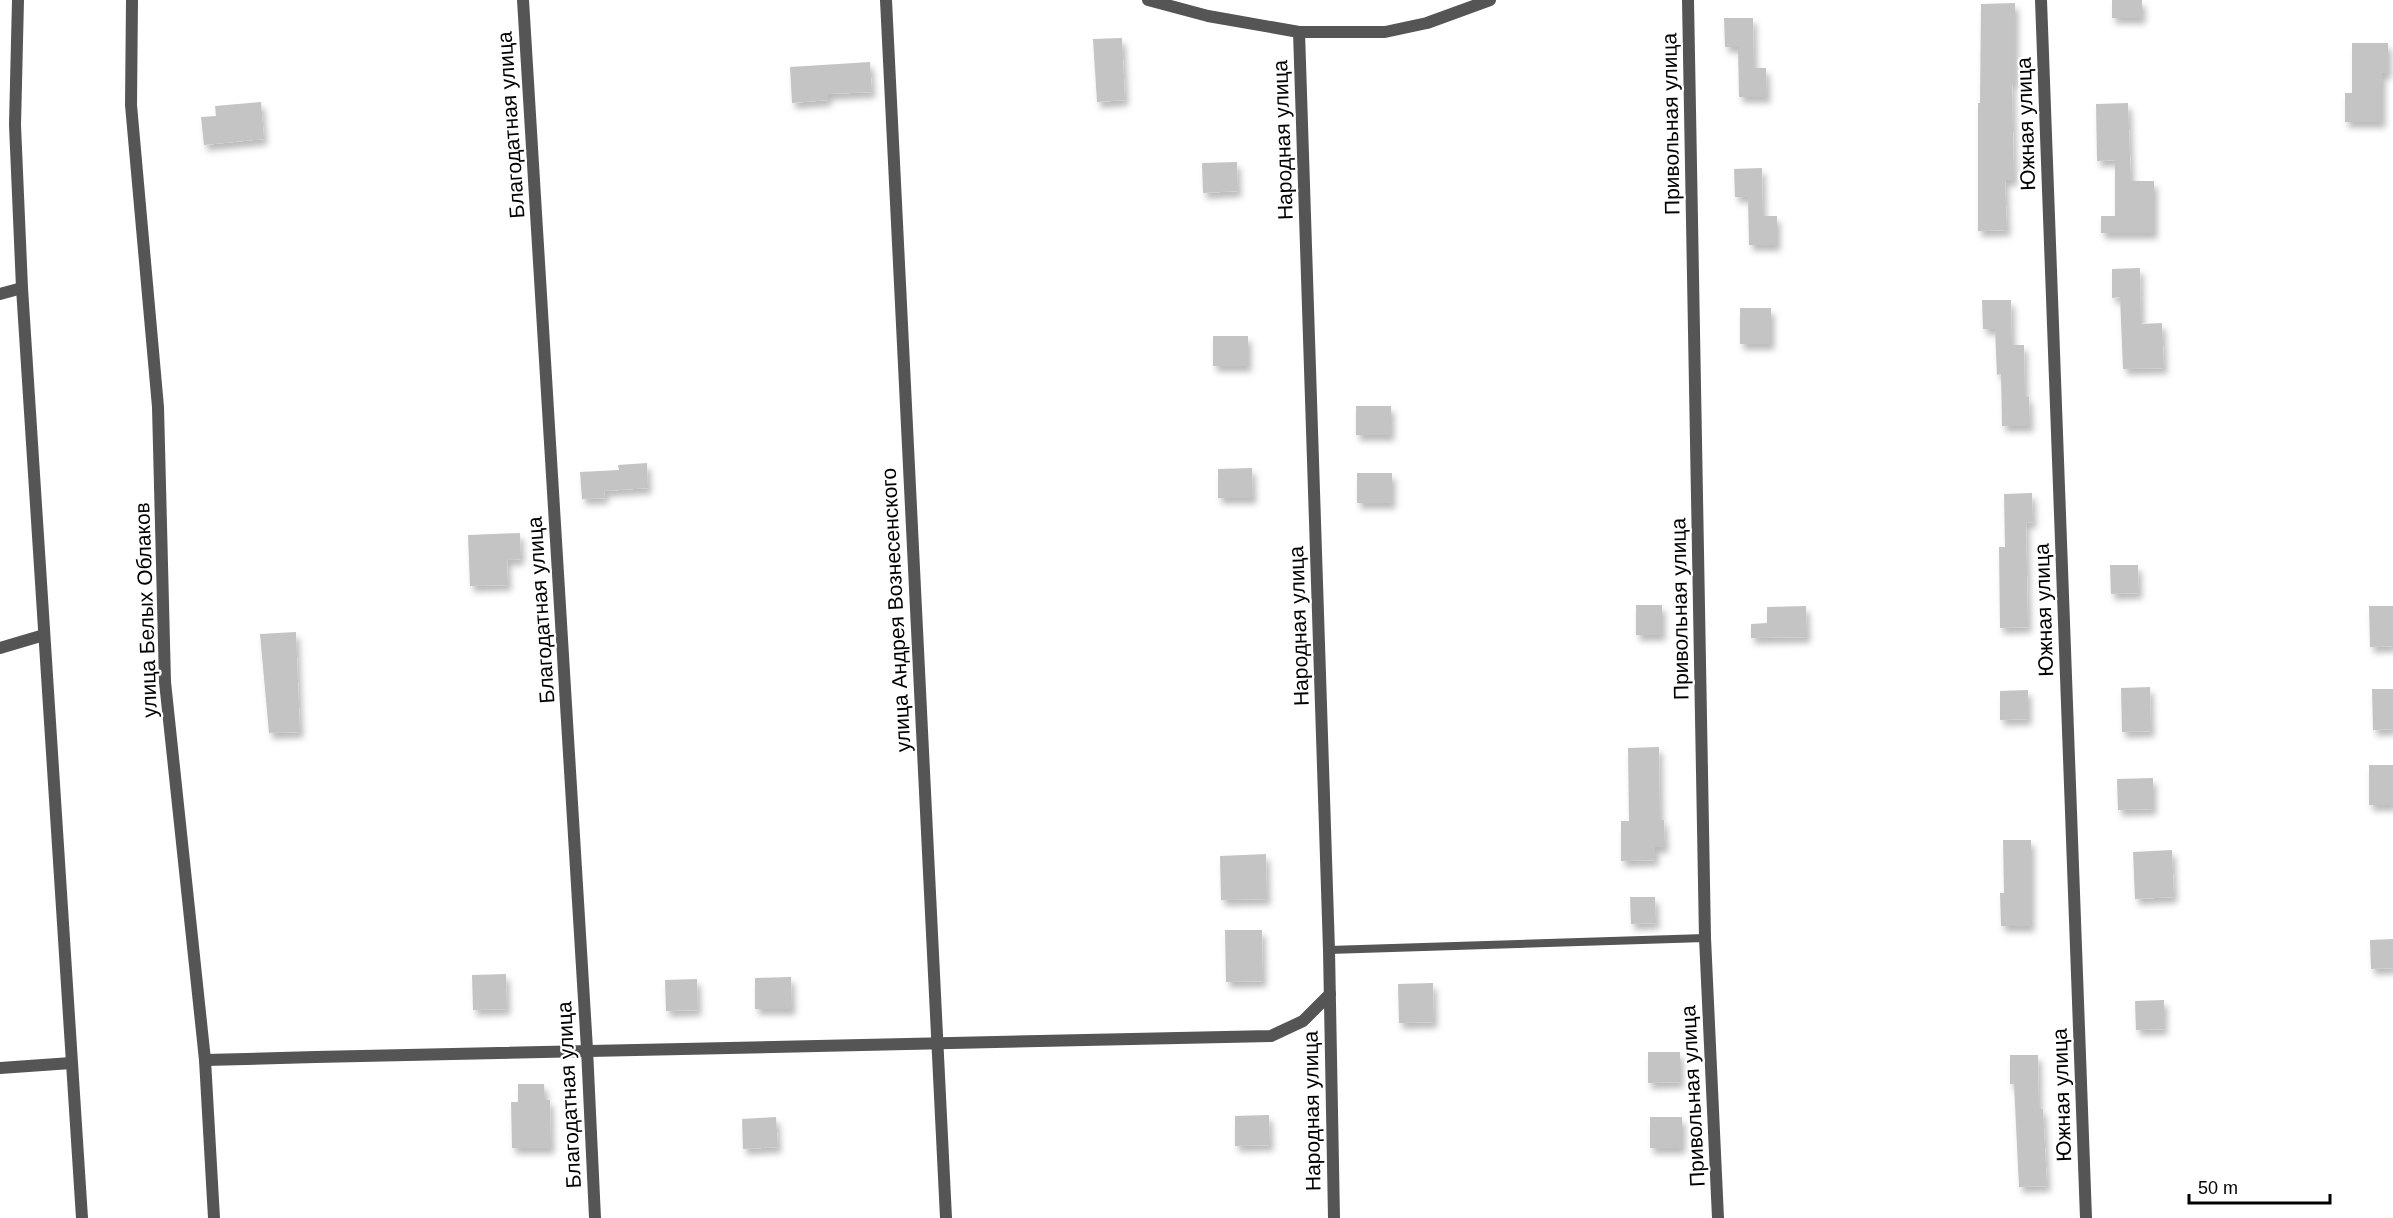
<svg xmlns="http://www.w3.org/2000/svg" width="2393" height="1218" viewBox="0 0 2393 1218" font-family="Arial,sans-serif">
  <style>
    .building { fill: #c4c4c4; filter: url(#shadow) }
    .lines { fill: none; stroke-linecap: round; stroke-linejoin: round }
    .service { stroke: #555; stroke-width: 8 }
    .minor { stroke: #555; stroke-width: 12 }
    .tertiary { stroke: #555; stroke-width: 12 }
    .labels { text-anchor: middle; stroke-width: 4.5; stroke-linejoin: round; paint-order: stroke }
    .street-label { font-size: 21px; fill: #000; stroke: #fff }
  </style>
  <defs>
    <filter id="shadow"><feDropShadow dx="3.5" dy="6" stdDeviation="3" flood-color="#0004"/></filter>
  </defs>
  <rect width="100%" height="100%" fill="#fff"/>
  <g class="building">
    <rect x="2112" y="0" width="30" height="18"/>
    <path d="M2015 3V82H2012L2014 180H2005L2007 230 1978 231V103H1980L1981 4Z"/>
    <path d="M1724 18H1753L1754 68H1766L1767 97H1739L1738 47H1725Z"/>
    <path d="M1122 38 1125 100 1097 102 1093 39Z"/>
    <path d="M2352 43H2388V73H2382V122H2345V93H2352Z"/>
    <path d="M870 62 872 92 828 94V100L792 103 790 67Z"/>
    <path d="M261 102 264 139 204 145 201 117 216 116 215 106Z"/>
    <path d="M2128 103 2131 181H2154V233H2101V216H2115V160L2097 161 2096 104Z"/>
    <path d="M1237 162 1238 191 1203 193 1202 163Z"/>
    <path d="M1762 168 1763 216H1777V245H1749L1748 197H1735L1734 169Z"/>
    <path d="M2140 268 2141 324 2162 323 2164 368 2123 369 2120 297 2112 298V269Z"/>
    <path d="M1982 300H2011L2012 345H2024L2025 397H2029L2030 426H2002L2001 374 1997 375 1995 329H1983Z"/>
    <rect x="1740" y="308" width="31" height="36"/>
    <rect x="1213" y="336" width="35" height="30"/>
    <rect x="1356" y="406" width="35" height="29"/>
    <path d="M647 463 648 488 604 491 605 498 582 499 580 472 619 470 618 465Z"/>
    <path d="M1252 468 1253 498H1218V469Z"/>
    <rect x="1357" y="473" width="35" height="30"/>
    <path d="M2032 493 2033 522 2026 523 2028 627 2000 628 1999 547H2005L2004 494Z"/>
    <path d="M520 533 521 559 507 560 508 585 470 586 468 535Z"/>
    <path d="M2110 565H2138L2139 593 2111 594Z"/>
    <rect x="1636" y="605" width="26" height="30"/>
    <path d="M1806 606 1807 637 1751 638V624L1767 623V607Z"/>
    <path d="M2369 606H2393V646L2370 647Z"/>
    <path d="M296 632 300 732 269 733 260 634Z"/>
    <path d="M2150 687 2151 731 2122 732 2121 688Z"/>
    <path d="M2372 689H2393V729L2373 730Z"/>
    <path d="M2028 690V719L2000 720V691Z"/>
    <path d="M1659 747 1660 820H1664L1665 847H1655V860L1621 861V821H1629L1628 748Z"/>
    <rect x="2369" y="765" width="24" height="40"/>
    <path d="M2153 778V809L2118 810 2117 779Z"/>
    <path d="M2003 840H2031V926H2001L2000 893H2004Z"/>
    <path d="M2172 850 2174 897 2135 899 2133 852Z"/>
    <path d="M1266 854 1267 899 1221 900 1220 856Z"/>
    <path d="M1630 897H1655L1656 923 1631 924Z"/>
    <path d="M1225 930H1262L1263 981 1226 982Z"/>
    <path d="M2393 939V968L2371 969 2370 940Z"/>
    <path d="M506 974 507 1009 473 1010 472 975Z"/>
    <path d="M791 977 792 1009H755V978Z"/>
    <path d="M697 979 698 1010 666 1011 665 980Z"/>
    <path d="M1433 983 1434 1022 1399 1023 1398 984Z"/>
    <path d="M2164 1000V1029L2136 1030 2135 1001Z"/>
    <path d="M1648 1052H1680V1082L1648 1083Z"/>
    <path d="M2010 1055H2038L2039 1109H2043L2047 1186 2019 1187 2014 1084H2010Z"/>
    <path d="M518 1084H544L545 1100H550L551 1148H512L511 1102H518Z"/>
    <path d="M1269 1115 1270 1145 1235 1146V1116Z"/>
    <path d="M776 1117 778 1147 743 1149 742 1119Z"/>
    <rect x="1650" y="1117" width="32" height="31"/>
  </g>
  <g class="lines">
    <path class="service" d="M1329 950 1705 938"/>
    <g class="minor">
      <path d="M132 0 131 105 158 407 165 682 205 1060 214 1218"/>
      <path d="M523 0 587 1049 595 1218"/>
      <path d="M886 0 946 1218"/>
      <path d="M1148 0 1208 16 1299 32H1385L1427 23 1490 0"/>
      <path d="M1688 0 1705 938 1718 1218"/>
      <path d="M2041 0 2086 1218"/>
      <path d="M1299 32 1329 950 1334 1218"/>
      <path d="M0 294 22 288"/>
      <path d="M0 648 44 635"/>
      <path d="M205 1060C560 1050 915 1045 1271 1036L1303 1021 1330 994"/>
      <path d="M0 1068 71 1063"/>
    </g>
    <path class="tertiary" d="M18 0 15 125 22 288 82 1218"/>
  </g>
  <g class="labels">
    <g class="street-label">
      <text transform="translate(1671 124) rotate(-91)" y="7">Привольная улица</text>
      <text transform="translate(2026 124) rotate(-92)" y="7">Южная улица</text>
      <text transform="translate(511 125) rotate(-94)" y="7">Благодатная улица</text>
      <text transform="translate(1283 140) rotate(-92)" y="7">Народная улица</text>
      <text transform="translate(1680 609) rotate(-91)" y="7">Привольная улица</text>
      <text transform="translate(146 610) rotate(-92)" y="7">улица Белых Облаков</text>
      <text transform="translate(541 610) rotate(-94)" y="7">Благодатная улица</text>
      <text transform="translate(896 610) rotate(-93)" y="7">улица Андрея Вознесенского</text>
      <text transform="translate(2044 610) rotate(-92)" y="7">Южная улица</text>
      <text transform="translate(1299 626) rotate(-92)" y="7">Народная улица</text>
      <text transform="translate(569 1095) rotate(-93)" y="7">Благодатная улица</text>
      <text transform="translate(2062 1095) rotate(-92)" y="7">Южная улица</text>
      <text transform="translate(1693 1096) rotate(-93)" y="7">Привольная улица</text>
      <text transform="translate(1312 1111) rotate(-91)" y="7">Народная улица</text>
    </g>
  </g>
  <path d="M2189 1194v9h141v-9" fill="none" stroke="#000000" stroke-width="3"/>
  <text x="2198" y="1194" font-size="18" fill="#000000" stroke="#ffffff" stroke-width="4.5" paint-order="stroke">50 m</text>
</svg>
